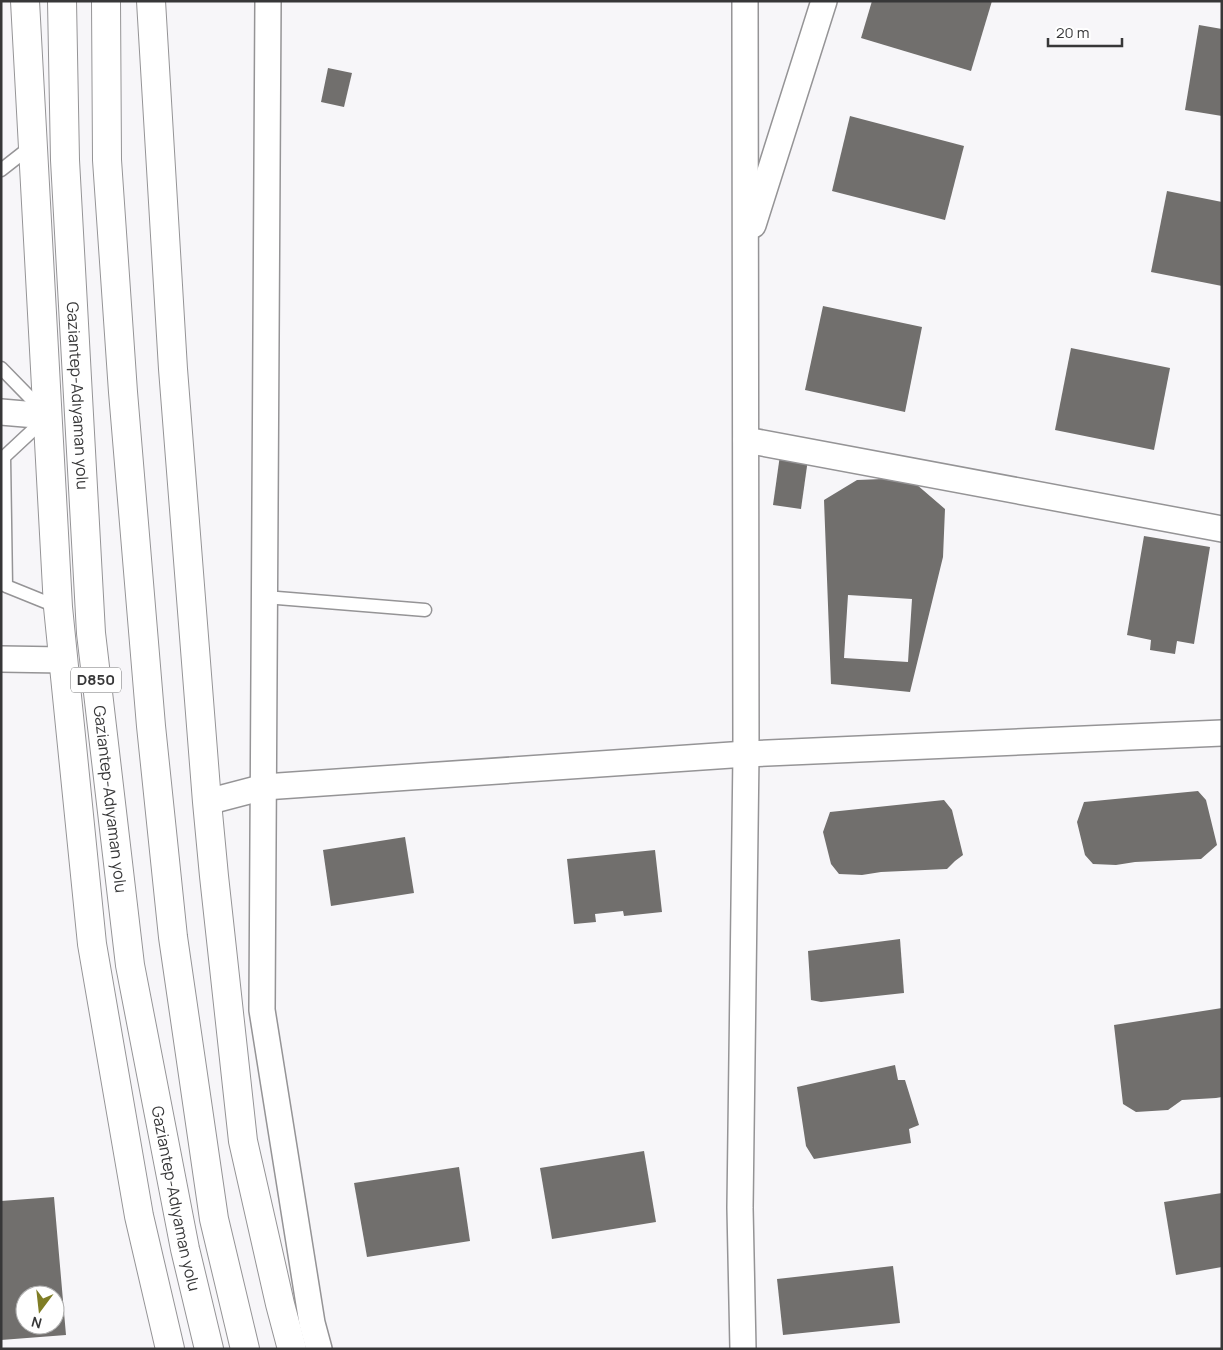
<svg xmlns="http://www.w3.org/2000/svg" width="1223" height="1350" viewBox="0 0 1223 1350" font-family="Manrope,sans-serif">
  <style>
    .building { fill: #716f6d; fill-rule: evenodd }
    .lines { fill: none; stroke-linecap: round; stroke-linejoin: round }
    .service-casing { stroke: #959496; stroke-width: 15 }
    .minor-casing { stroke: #959496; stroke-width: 28 }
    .trunk-casing { stroke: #959496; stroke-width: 30 }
    .service { stroke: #fff; stroke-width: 12 }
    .minor { stroke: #fff; stroke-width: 25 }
    .trunk { stroke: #fff; stroke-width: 28 }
    .labels { text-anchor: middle; stroke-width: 5; stroke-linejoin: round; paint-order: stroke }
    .shield { fill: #fff; stroke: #737374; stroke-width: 1 }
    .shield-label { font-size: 15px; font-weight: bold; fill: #373738 }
    .street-label { font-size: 16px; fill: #373738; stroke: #fff }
  </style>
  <rect width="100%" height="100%" fill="#f7f6f9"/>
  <g class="building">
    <path d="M872 1H992L971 71 861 38Z"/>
    <path d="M1199 25 1222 29V116L1185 110Z"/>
    <path d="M328 68 352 73 344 107 321 102Z"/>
    <path d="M850 116 964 146 945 220 832 191Z"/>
    <path d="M1167 191 1222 202V286L1151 272Z"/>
    <path d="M823 306 922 327 905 412 805 390Z"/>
    <path d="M1071 348 1170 368 1154 450 1055 430Z"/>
    <path d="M780 455 808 459 801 509 773 505Z"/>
    <path d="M909 478 945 509 943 557 910 692 831 684 824 500 857 480ZM848 595 912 599 908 662 844 658Z"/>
    <path d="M1144 536 1210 547 1194 644 1177 641 1175 654 1150 650 1151 640 1127 635Z"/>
    <path d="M1198 791 1206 800 1217 845 1201 859 1135 862 1116 865 1093 864 1085 855 1077 822 1084 802Z"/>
    <path d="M944 800 952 810 963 855 955 861 947 869 881 872 862 875 839 874 831 864 823 832 830 812Z"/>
    <path d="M405 837 414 893 331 906 323 850Z"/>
    <path d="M655 850 662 912 624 916 623 911 595 914 596 922 574 924 567 859Z"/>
    <path d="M900 939 904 993 821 1002 811 1000 808 951Z"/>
    <path d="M1222 1008V1097L1216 1098 1182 1100 1168 1110 1136 1112 1123 1104 1114 1025Z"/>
    <path d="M895 1065 898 1080H905L919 1125 909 1129 911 1143 814 1159 806 1146 797 1087Z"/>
    <path d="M644 1151 656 1222 552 1239 540 1168Z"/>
    <path d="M459 1167 470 1241 367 1257 354 1183Z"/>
    <path d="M1222 1193V1267L1176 1275 1164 1202Z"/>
    <path d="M54 1197 66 1335 1 1340V1201ZM25 1295H55V1325H25Z"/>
    <path d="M893 1266 900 1323 783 1335 777 1279Z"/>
  </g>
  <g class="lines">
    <g class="service-casing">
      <g id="service">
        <path d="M1 170 33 145"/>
        <path d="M1 368 48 416 4 457 6 586 58 607"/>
        <path d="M265 597 425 610"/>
      </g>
    </g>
    <g class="minor-casing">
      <g id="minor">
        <path d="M268 1 262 1010 312 1323 319 1349"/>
        <path d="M753 225 824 1"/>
        <path d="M1 412 48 416"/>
        <path d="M746 440 1222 529"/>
        <path d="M1 659 63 660"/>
        <path d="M207 802 264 787 746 754 1222 733"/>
        <path d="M743 1349 740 1208 746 754 745 1"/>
      </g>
    </g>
    <g class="trunk-casing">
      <g id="trunk">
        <path d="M25 1 58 607 92 944 139 1216 170 1349"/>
        <path id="s1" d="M62 1 65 160 91 633 130 965 185 1249 209 1349"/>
        <path d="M106 1 107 160 123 392 151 726 173 937 214 1219 245 1349"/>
        <path d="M151 1 173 369 207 802 214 876 243 1141 280 1304 292 1349"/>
      </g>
    </g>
    <use href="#service" class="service"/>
    <use href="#minor" class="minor"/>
    <use href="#trunk" class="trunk"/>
  </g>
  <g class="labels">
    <rect class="shield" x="71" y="667.5" width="50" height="25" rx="4"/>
    <g class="shield-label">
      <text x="96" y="685">D850</text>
    </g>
    <g class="street-label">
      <text dy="6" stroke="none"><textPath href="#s1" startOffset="395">Gaziantep-Adıyaman yolu</textPath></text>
      <text dy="6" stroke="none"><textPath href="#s1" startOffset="800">Gaziantep-Adıyaman yolu</textPath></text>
      <text dy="6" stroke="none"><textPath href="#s1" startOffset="1205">Gaziantep-Adıyaman yolu</textPath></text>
    </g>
  </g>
  <rect width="1223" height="1350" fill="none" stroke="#373738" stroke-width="5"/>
  <g transform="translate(40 1310) rotate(195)"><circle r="24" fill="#ffffff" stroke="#afafaf"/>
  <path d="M0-4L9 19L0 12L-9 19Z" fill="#7f7d25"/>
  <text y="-8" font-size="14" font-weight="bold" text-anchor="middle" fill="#373738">N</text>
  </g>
  <path d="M1048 38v8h74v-8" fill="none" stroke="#373738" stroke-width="2.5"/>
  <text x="1056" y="38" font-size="15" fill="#373738" stroke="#ffffff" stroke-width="4" paint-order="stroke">20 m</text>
</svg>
